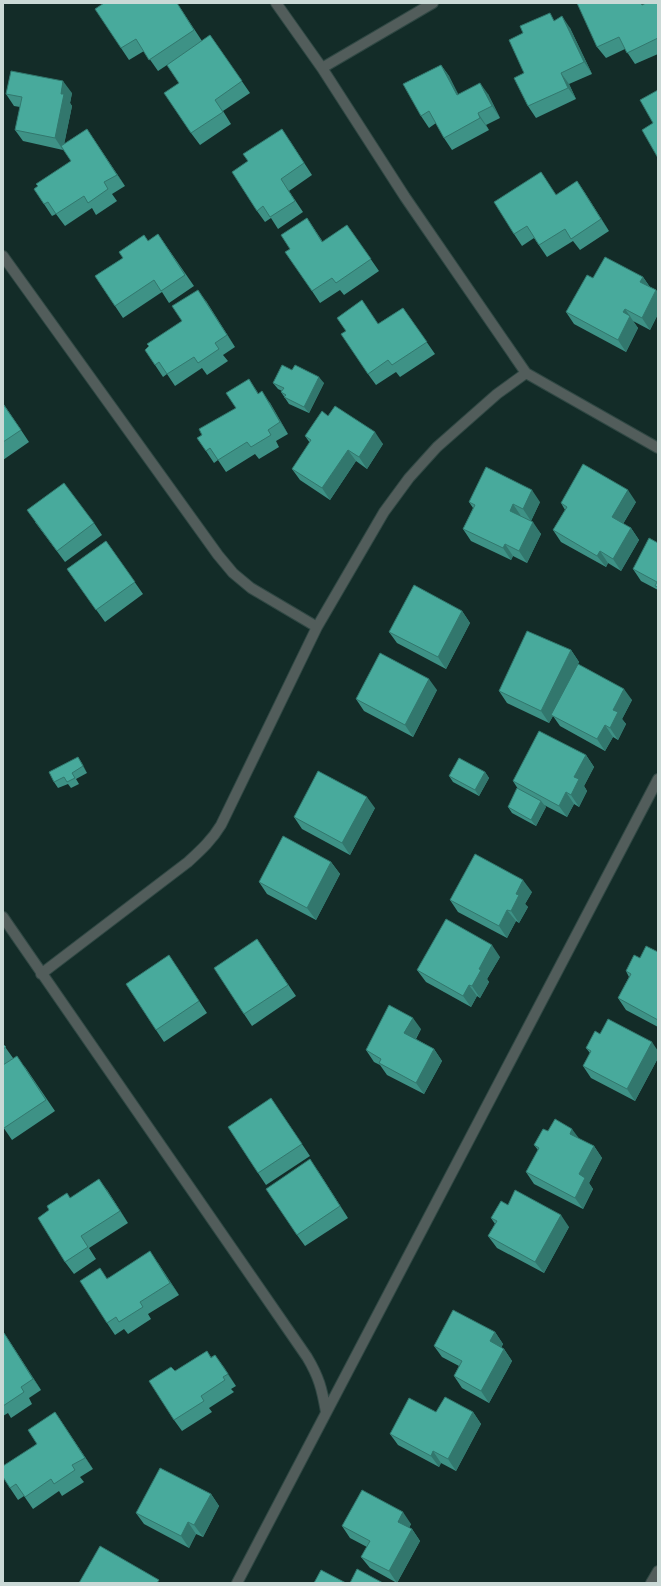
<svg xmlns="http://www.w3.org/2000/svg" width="661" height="1586" font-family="Manrope,sans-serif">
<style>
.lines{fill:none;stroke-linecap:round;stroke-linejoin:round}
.minor-casing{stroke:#304844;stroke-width:12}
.minor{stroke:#525d5b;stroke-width:10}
.wall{fill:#3e9286}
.shaded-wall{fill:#32776d}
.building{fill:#48aa9c;stroke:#32776d}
</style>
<rect width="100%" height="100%" fill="#132c28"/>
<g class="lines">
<defs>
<path id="minor" d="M276,3L322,68L405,197L526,373L658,448
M322,68L433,3
M3,256L218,555L233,573L251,588L317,627
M3,917L307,1357C319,1377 322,1389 326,1412
M41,974L188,862C201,850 212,840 221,825L317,627L384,512L409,478L437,447L497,394L526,373
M237,1583L658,779
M651,1583L658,1571"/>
</defs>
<use href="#minor" class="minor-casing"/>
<use href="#minor" class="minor"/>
</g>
<path class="wall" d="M104,3H177L202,41L210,35L250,93L223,111L231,124L200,145L191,133L179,83L167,65L158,71L144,51L129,60L121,48Z
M658,3V54L635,64L625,49L606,58L597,47L644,4Z
M555,20L570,28L592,74L569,84L576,99L536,118L528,106L524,73Z
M441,65L449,76L458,95L488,94L500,118L486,125L489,130L452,150L444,138L436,123L429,128L421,116Z
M72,93L70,103L72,106L64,144L87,129L125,186L112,194L117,201L96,215L92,208L65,226L56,214L52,216L34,189L71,161L63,149V150L23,141L15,130L20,107L14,106L6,94Z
M290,141L312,175L289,191L303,212L278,229L271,218L265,222L257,211Z
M541,172L556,195L577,181L585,193L609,231L580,250L573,241L547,257L534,238L522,246L514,234Z
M307,218L323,242L347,225L379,271L344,295L340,290L320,303L312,291L290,249Z
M158,234L194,286L169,303L162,292L123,318L95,276L123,258L144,235L148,241Z
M643,277L650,287L656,290L658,293V314L650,330L633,321L638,328L626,352L574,324L566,312L593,278Z
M362,300L378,324L403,308L435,354L400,377L396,372L376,385L368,374L346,331Z
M206,301L235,347L223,355L228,361L207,375L202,368L175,386L167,374L163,377L145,350L182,321Z
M292,370L324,383L309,413L289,404L281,392L282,391L278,389L273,383Z
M259,394L270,403L288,434L276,441L279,447L259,459L255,454L226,472L218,460L214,463L206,451Z
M3,403L29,442L3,460Z
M328,416L383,444L367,469L356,461L330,500L300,480L292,469L310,443L305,436Z
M469,502H540L531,521L541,534L527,563L513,556L511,560L471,541L463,529L473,508Z
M636,502L623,524L631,528L639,540L621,571L608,563L606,567L561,542L553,530L565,510L561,503Z
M35,522L94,523L102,535L65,562Z
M106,541L143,594L105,622L67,569Z
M658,543V590L641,581L633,569Z
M462,611L470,623L446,669L397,643L389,632Z
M571,650L579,662L572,675L632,700L622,719L626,724L618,740L613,737L605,751L560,726L553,716L549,723L507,703L499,691Z
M437,690L413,737L364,711L356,699Z
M586,755L594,767L584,786L587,791L579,807L574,804L567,817L544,805L546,807L536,826L512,813L508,807L518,789L513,781Z
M78,757L87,773L76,779L79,784L71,788L68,784L58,788L54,782Z
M485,772L489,778L479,796L453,782L449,776Z
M375,808L350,855L302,829L294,817Z
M331,862L340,874L316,920L267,894L259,882Z
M532,892L525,904L528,907L519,923L516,921L507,938L458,912L450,900Z
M257,939L296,996L252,1026L244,1014Z
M658,952V1027L626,1010L618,998L629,977L626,971L640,958Z
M500,957L487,979L489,982L480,998L477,996L471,1007L426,982L417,970Z
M177,967L207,1013L164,1042L156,1030Z
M421,1029L416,1039L434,1049L442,1061L424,1094L387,1075L380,1065L374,1062L366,1050Z
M600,1034L658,1051V1058L635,1101L591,1078L583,1066L590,1053L586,1048Z
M3,1044L13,1058L25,1067L55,1111L12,1140L3,1127Z
M279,1110L310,1156L266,1185L258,1173Z
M548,1131L579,1139L594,1146L602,1158L589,1183L593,1189L583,1209L534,1184L526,1172L538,1150L534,1145Z
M318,1171L348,1218L305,1246L297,1235Z
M107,1190L128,1223L89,1248L96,1259L74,1274L65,1262L70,1198Z
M491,1218L569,1227L544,1273L497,1248L488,1236L495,1224Z
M158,1263L179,1295L148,1314L151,1319L128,1334L124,1329L115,1335L107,1323V1278Z
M495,1332L503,1344L501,1348L504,1349L512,1361L489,1403L462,1388L454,1376L459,1366L442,1357L434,1346Z
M4,1333L41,1390L29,1398L32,1404L11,1418L8,1413L3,1416V1334Z
M207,1351L211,1357L215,1355L236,1386L231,1389L234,1392L209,1408L212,1412L182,1431L174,1420L175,1371Z
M55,1412L93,1469L80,1477L84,1482L62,1496L59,1491L33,1509L24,1496L18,1500L10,1488Z
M436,1412H473L481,1424L456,1471L441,1463L439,1467L398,1445L390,1434Z
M211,1494L219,1506L203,1537L196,1534L189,1548L144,1524L136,1513Z
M411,1524L409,1528L412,1529L420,1541L397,1583L370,1568L361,1557L367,1547L350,1538L342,1526Z"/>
<path class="shaded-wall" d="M562,16L570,28L592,74L584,62Z
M441,65L449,76L465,107L457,95Z
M561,73L569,84L576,99L568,88Z
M63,81L72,93L70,103L72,106L63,150L55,138L61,94Z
M480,83L488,94L500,118L492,106Z
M478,113L486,125L489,130L480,118Z
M87,129L125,186L117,175Z
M577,181L585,193L609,231L601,219Z
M643,277L651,289L640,282Z
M198,290L206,301L235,347L227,335Z
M656,290L658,293V314L650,330L642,318Z
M625,309L638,328L626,352L618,340L623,312Z
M319,377L324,383L309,413L304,407Z
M249,379L257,391L266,406L258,394Z
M262,391L270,403L288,434L280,422Z
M375,432L383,444L367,469L359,457Z
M348,450L356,461L330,500L322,488Z
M532,490L540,502L531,521L523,509Z
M628,490L636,502L620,529L612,517Z
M513,504L521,516L510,511Z
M533,522L541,534L527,563L519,551Z
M631,528L639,540L621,571L613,559Z
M505,544L513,556L511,560L503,548Z
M600,551L608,563L606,567L597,556Z
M462,611L470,623L446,669L438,657Z
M571,650L579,662L553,716L551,715L553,716L549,723L541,711Z
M429,679L437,690L413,737L405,725Z
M624,689L632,700L622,719L626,724L618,740L610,728L613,710Z
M605,725L613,737L605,751L597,739Z
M586,755L594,767L584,786L587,791L579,807L571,795L574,777Z
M78,757L82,763L87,773L83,766Z
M485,772L489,778L479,796L475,790Z
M566,792L574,804L567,817L559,806Z
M367,797L375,808L350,855L342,843Z
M541,801L546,807L536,826L531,820Z
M331,862L340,874L316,920L307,908Z
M523,880L532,892L525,904L528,907L519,923L511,911L516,894Z
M507,910L516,921L507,938L499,926Z
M492,945L500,957L487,979L489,982L480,998L472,986L479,969Z
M469,985L477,996L471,1007L463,996Z
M413,1018L421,1029L412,1045L404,1033Z
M652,1042L658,1051V1058L635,1101L627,1089Z
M434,1049L442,1061L424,1094L416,1083Z
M572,1129L581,1141L570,1134Z
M594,1146L602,1158L589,1183L593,1189L583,1209L575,1198L579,1174Z
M310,1159L318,1171L348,1218L340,1206Z
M99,1179L107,1190L128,1223L120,1211Z
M561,1215L569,1227L544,1273L535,1262Z
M150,1251L158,1263L179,1295L170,1283Z
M495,1332L503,1344L498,1353L490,1341Z
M4,1333L12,1345L41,1390L33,1379Z
M504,1349L512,1361L489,1403L481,1391Z
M215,1355L224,1367L236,1386L228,1374Z
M55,1412L93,1469L85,1458Z
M473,1412L481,1424L456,1471L448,1459Z
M433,1451L441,1463L439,1467L431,1456Z
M211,1494L219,1506L203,1537L194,1525Z
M403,1512L411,1524L406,1533L398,1522Z
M188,1522L196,1534L189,1548L181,1536Z
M412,1529L420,1541L397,1583L389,1571Z"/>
<path class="building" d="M104,3H177L194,30L149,60L136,39L121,48L95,9Z
M577,3H641L642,5L646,3H657L658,5V38L627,53L619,37L597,47Z
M550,13L554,21L562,16L584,62L561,73L568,88L528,106L514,78L524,73L509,40L523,33L520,26Z
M210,35L242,81L215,100L223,112L191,133L164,93L179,83L167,65Z
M441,65L457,95L480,83L492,106L478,113L480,118L444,138L429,111L421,116L403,84Z
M11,71L63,81L61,94H64L55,138L15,130L22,97L6,94Z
M658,90V158L642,130L653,123L640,100Z
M87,129L117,175L104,182L108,189L88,203L84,196L56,214L48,202L44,204L34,189L38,186L36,184L71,161L61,146Z
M282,129L304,163L281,179L295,201L270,217L263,206L257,211L232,172L248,161L243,154Z
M541,172L556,195L577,181L601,219L571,239L565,229L539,245L527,226L514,234L494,202Z
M307,218L322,242L347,225L371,259L336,283L332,278L312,291L285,252L290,249L281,235Z
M158,234L185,275L161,291L154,280L115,306L95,276L123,258L119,252L144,235L148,241Z
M605,257L643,277L640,282L656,290L642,318L625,309L623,312L630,316L618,340L566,312L587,275L593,278Z
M198,290L227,335L215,343L219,349L198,363L194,357L167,374L159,362L155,365L145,350L149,346L147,344L182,321L172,306Z
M362,300L378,324L403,308L427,342L392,365L388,360L368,374L341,334L346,331L337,318Z
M282,365L292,370L295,365L319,377L304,407L284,397L286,395L281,392L284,388L273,383Z
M249,379L258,394L262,391L280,422L268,430L271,435L251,447L247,442L218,460L210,448L206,451L197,438L202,435L199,429L236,408L226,393Z
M3,404L21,430L3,442Z
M335,406L375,432L359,457L348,450L322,488L292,469L311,440L305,436L322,411L328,416Z
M583,464L628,490L612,517L631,528L613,559L600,551L597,556L553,530L567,507L561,503Z
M486,467L532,490L523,509L513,504L510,511L533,522L519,551L505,544L503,548L463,529L475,505L469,502Z
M64,483L94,523L57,551L27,510Z
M649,538L658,543V587L655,586L657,582L633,569Z
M106,541L135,582L96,610L67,569Z
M414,585L462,611L438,657L389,632Z
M527,631L571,650L541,711L499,691Z
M380,653L429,679L405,725L356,699Z
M578,664L624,689L613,710L618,712L610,728L605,725L597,739L551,715Z
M539,731L586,755L574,777L579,779L571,795L566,792L559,806L513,781Z
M78,757L83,766L72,773L75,778L67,782L64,777L54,782L49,772Z
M459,758L485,772L475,790L449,776Z
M318,771L367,797L342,843L294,817Z
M517,788L541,801L531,820L508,807Z
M283,836L331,862L307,908L259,882Z
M475,854L523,880L516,894L519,895L511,911L507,910L499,926L450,900Z
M446,919L492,945L479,969L481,970L472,986L469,985L463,996L417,970Z
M257,939L288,985L244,1014L214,968Z
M646,946L658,952V1020L618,998L631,974L626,971L634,955L640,958Z
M169,955L199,1001L156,1030L126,984Z
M389,1005L413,1018L404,1033L434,1049L416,1083L379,1063L381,1059L366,1050Z
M608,1019L652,1042L627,1089L583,1066L591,1051L586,1048L595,1031L600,1034Z
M3,1044L6,1047L3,1049Z
M17,1056L46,1100L4,1128L3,1127V1065Z
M271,1098L302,1144L258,1173L228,1127Z
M555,1119L572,1129L570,1134L594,1146L579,1174L585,1178L575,1198L526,1172L539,1148L534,1145L543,1129L548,1131Z
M310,1159L340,1206L297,1235L266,1189Z
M99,1179L120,1211L81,1236L88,1247L65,1262L38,1218L49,1210L47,1206L67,1193L70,1198Z
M515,1190L561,1215L535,1262L488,1236L497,1221L491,1218L501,1201L508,1205Z
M150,1251L170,1283L140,1302L143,1307L119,1322L116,1317L107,1323L80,1281L100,1268L107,1279Z
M453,1310L495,1332L490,1341L504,1349L481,1391L454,1376L462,1361L434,1346Z
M4,1333L33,1379L21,1387L24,1392L3,1406V1334Z
M207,1351L211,1358L215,1355L228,1374L223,1377L225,1380L201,1396L204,1401L174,1420L149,1381L171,1367L175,1371Z
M445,1397L473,1412L448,1459L433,1451L431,1456L390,1434L409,1398L436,1412Z
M55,1412L85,1458L72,1465L75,1470L54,1484L51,1479L25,1497L16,1484L10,1488L3,1477V1466L37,1444L28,1430Z
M160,1468L211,1494L194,1525L188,1522L181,1536L136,1513Z
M362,1490L403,1512L398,1522L412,1529L389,1571L361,1557L370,1541L342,1526Z
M100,1546L159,1580L157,1583H79Z
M357,1569L383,1583H350Z
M321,1570L346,1583H314Z"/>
<rect width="661" height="1586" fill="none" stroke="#cad9d6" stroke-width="8"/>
</svg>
